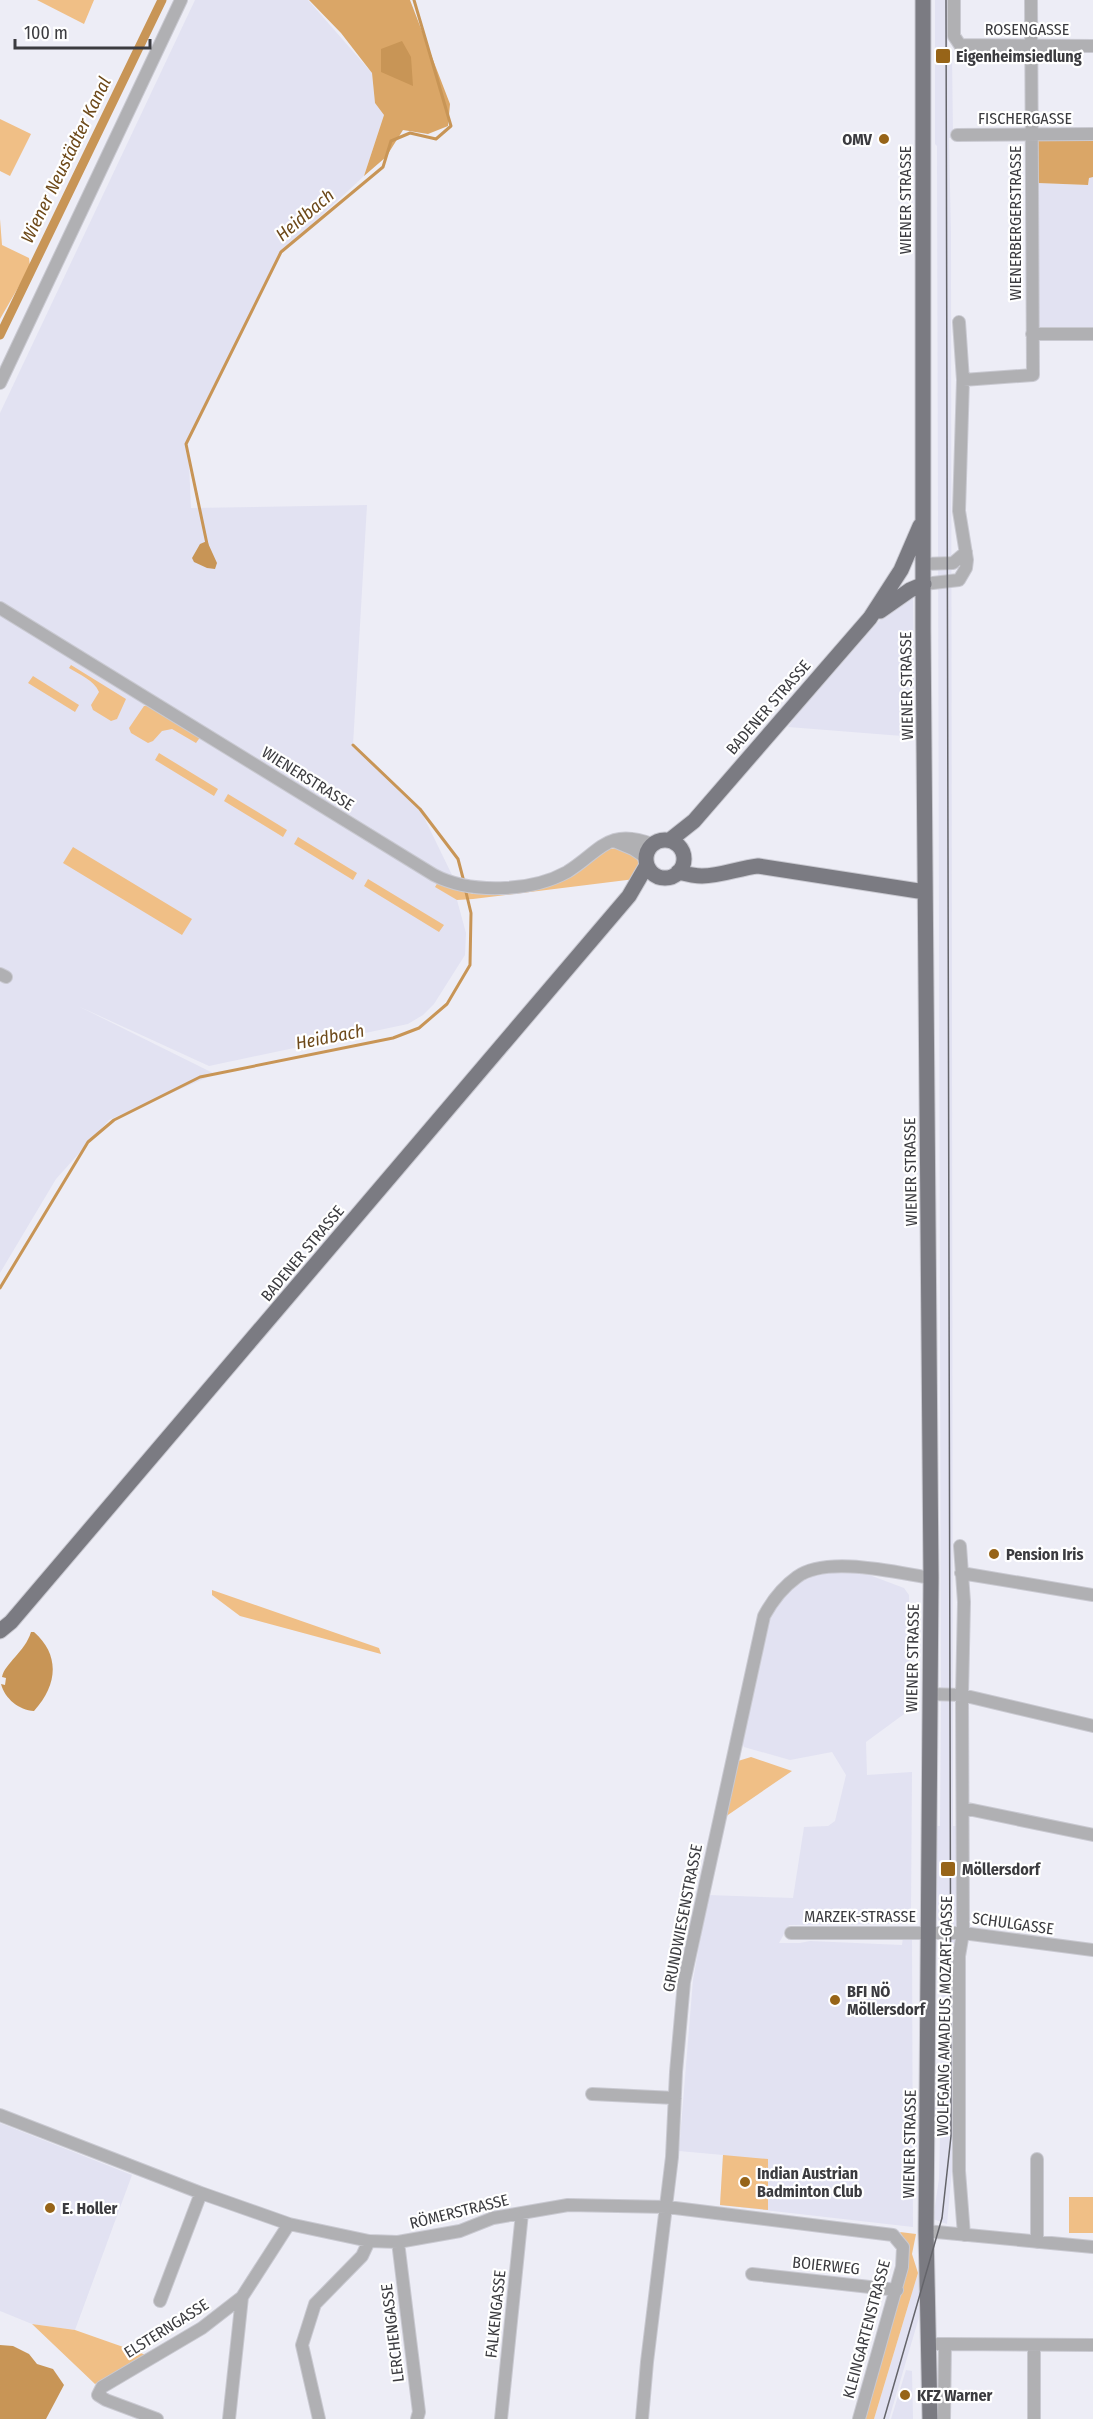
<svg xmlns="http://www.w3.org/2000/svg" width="1093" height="2419" font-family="'Fira Sans Condensed',sans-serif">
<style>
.built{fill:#e2e2f2}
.green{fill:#f0bf86}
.forest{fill:#daa667}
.water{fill:#c89556}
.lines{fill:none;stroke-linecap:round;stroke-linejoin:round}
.stream{stroke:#c89556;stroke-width:3}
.canal{stroke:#c89556;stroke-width:9}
.minor-casing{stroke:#c9c9d1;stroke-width:14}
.major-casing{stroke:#c9c9d1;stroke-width:17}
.minor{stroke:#b0b0b3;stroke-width:12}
.major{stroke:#7b7b82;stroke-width:15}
.tram{stroke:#64646a;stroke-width:1.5}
.poi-dot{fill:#976418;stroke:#fff;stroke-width:2}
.labels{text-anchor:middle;stroke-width:4.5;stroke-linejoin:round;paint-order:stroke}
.street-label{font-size:16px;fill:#3b3b3f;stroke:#fff}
.poi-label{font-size:16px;font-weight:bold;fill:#3b3b3f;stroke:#fff;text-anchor:start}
.water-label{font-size:18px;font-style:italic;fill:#6d4919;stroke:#fff}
</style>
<rect width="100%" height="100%" fill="#ededf6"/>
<path class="built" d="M195,0H308L372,73L375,103L384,115L364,176L278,256L188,442L191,508L367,505L353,745L420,809L453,877L436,887L457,900L466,933L465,955L434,1004L423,1015L408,1024L209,1066L78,1006L215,1074L109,1120L56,1179L0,1273V413Z
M935,0H948V52L952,53L953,137L949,138L951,234L953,1826H957L958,1921L956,1925L955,2136L947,2224L933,2219L939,2179L940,2134L942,1924L937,1919L936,1826H940L941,1704L937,146L935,144Z
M1089,177H1093V339H1037L1038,183L1088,185Z
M908,596H913L915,737L788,727L819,684L878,622Z
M829,1573H864L904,1588L909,1595L910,1700L915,1706L866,1742L867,1775L912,1772L911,1918L906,1924L789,1925L779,1943H800L810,1941L902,1945L903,1937L912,1936L913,2227L720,2205L723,2155L679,2151L693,1980L708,1895L793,1898L804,1827L828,1826L835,1821L846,1775L832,1752L790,1760L744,1747L741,1741L768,1619L779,1599L795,1585L814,1576Z
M0,2123L132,2175L75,2330L32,2324L0,2311Z
M918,2273L920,2314L889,2419H874Z
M906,2370L912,2371L913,2419H891Z"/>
<path class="green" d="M37,0H94L84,24Z
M0,119L31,134L10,176L0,171Z
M0,219L2,245L29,258L30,267L0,319Z
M71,665L126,699L117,719L111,721L93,710L91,705L99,692C94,680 80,675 69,668Z
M33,676L79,705L75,712L28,683Z
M144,706H150L201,736L196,743L172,729L162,731L153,741L148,743L131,733L129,728Z
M159,753L218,789L214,796L155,760Z
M228,794L287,830L283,837L224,801Z
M298,837L357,873L353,880L294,844Z
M73,847L192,919L182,935L63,863Z
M620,848L637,857L639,867L635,879L473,899L457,900L435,887L438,882L473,894L531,888L608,849Z
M368,879L444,925L439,932L364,886Z
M212,1590L379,1648L381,1654L240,1616L212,1595Z
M751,1757L792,1771L725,1817L738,1761Z
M723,2155L768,2159V2210L720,2205Z
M1069,2197H1093V2233H1069Z
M900,2232L916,2234L912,2254L918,2273L874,2419H864L909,2247Z
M32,2324L75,2330L146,2355L95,2384Z"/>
<path class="forest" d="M309,0H410L450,104L448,126L428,134L403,130L386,157L364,176L384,115L375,103L372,73L341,33Z
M1037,140H1093V177L1089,178L1088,185L1038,183Z"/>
<path class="water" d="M402,41L411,57L413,86L381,72V49Z
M207,541L217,563L215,569L207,568L194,562L192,558L200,544Z
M31,1632H34C60,1655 58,1684 34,1711C19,1710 5,1699 1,1684L5,1685L6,1678L2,1677C5,1663 25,1652 31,1632Z
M0,2345L13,2346L29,2354L37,2364L53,2369L64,2385L46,2419H0Z"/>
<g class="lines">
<path class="stream" d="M207,544L186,444L281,252L383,167L391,141L410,133L436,139L451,126L414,0
M353,745L420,809L458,859L464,882
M0,1288L88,1142L114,1120L200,1077L393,1038L419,1028L447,1004L470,965L471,913L465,888"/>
<path class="canal" d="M0,335L162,0"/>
<defs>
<path id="minor" d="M954,0V36L960,45L1093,46
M957,135L1093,134
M1032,334H1093
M963,380L1033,375L1031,0
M0,383L181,0
M924,564L953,563L966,552
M924,584L959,580L966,568L967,560L959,511L963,380L959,322
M0,608L434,875C470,894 531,892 567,872C600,852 607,827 652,844
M614,841L633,849L645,857
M0,974L6,977
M960,1546L964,1602L962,1695L963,1933L959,1956V2171L964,2235
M961,1573L1093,1595
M929,1694L962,1695L1093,1726
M963,1808L1093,1835
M791,1933H963L1093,1950
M592,2094L675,2098
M0,2115L201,2193L289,2224L369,2241L398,2242L460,2231L493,2218L568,2205L667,2207L893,2235L903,2247L902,2267L859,2419
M926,2231L1093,2247
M398,2242L419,2412L417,2419
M1037,2242V2159
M752,2274L897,2290
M160,2301L201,2193
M937,2344H945L944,2419
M945,2344L1093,2345
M157,2419L106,2400L98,2395L102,2387L202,2328L242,2297L289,2224
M229,2419L242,2297
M319,2419L302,2345L315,2304L362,2256L369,2241
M501,2419L522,2213
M642,2419L647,2362L672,2157L676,2072L684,1982L764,1616C772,1601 783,1587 797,1577C827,1555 898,1573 931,1578
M1034,2419V2345"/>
<path id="major" d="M923,0V628L931,1578L926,2231L930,2419
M880,611L910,590L924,584
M670,840L694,821L870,618L901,570L920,526
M646 859a19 19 0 1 1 38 0a19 19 0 1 1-38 0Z
M678,872C686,874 694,876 702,876C721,876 739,868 758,866L925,892
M0,1631L11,1622L629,896L647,865"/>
</defs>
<use href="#minor" class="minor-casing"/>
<use href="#major" class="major-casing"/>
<use href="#minor" class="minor"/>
<use href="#major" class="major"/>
<path class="tram" d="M884,2419L942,2218L951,2136L946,0"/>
</g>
<g class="poi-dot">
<rect x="935" y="48" width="16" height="16" rx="3"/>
<circle cx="884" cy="139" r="6"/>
<circle cx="994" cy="1554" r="6"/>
<rect x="940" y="1861" width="16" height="16" rx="3"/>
<circle cx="835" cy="2000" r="6"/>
<circle cx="745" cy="2182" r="6"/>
<circle cx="50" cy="2208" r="6"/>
<circle cx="905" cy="2395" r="6"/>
</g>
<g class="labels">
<g class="street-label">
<text x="1027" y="35">ROSENGASSE</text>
<text x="1025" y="124">FISCHERGASSE</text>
<text transform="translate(905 200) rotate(-90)" y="6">WIENER STRASSE</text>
<text transform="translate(1015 223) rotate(-90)" y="6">WIENERBERGERSTRASSE</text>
<text transform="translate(906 686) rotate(-91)" y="6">WIENER STRASSE</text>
<text transform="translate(768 707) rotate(-49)" y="6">BADENER STRASSE</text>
<text transform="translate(308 778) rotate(32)" y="6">WIENERSTRASSE</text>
<text transform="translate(910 1172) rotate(-91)" y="6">WIENER STRASSE</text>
<text transform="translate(302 1253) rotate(-50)" y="6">BADENER STRASSE</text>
<text transform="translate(912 1658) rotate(-89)" y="6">WIENER STRASSE</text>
<text x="860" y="1922">MARZEK-STRASSE</text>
<text transform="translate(682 1918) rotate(-79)" y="6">GRUNDWIESENSTRASSE</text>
<text transform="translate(1013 1923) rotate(8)" y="6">SCHULGASSE</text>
<text transform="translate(944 2016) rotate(-89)" y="6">WOLFGANG AMADEUS MOZART-GASSE</text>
<text transform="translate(909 2144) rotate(-89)" y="6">WIENER STRASSE</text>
<text transform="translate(459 2211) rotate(-14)" y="6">RÖMERSTRASSE</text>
<text transform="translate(826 2265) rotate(6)" y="6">BOIERWEG</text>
<text transform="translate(495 2314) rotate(-84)" y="6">FALKENGASSE</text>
<text transform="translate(166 2328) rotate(-32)" y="6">ELSTERNGASSE</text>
<text transform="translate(866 2329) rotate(-75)" y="6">KLEINGARTENSTRASSE</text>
<text transform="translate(392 2333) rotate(-97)" y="6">LERCHENGASSE</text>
</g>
<g class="poi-label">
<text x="956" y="62">Eigenheimsiedlung</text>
<text x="872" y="145" text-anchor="end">OMV</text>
<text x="1006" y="1560">Pension Iris</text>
<text x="962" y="1875">Möllersdorf</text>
<text x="847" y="1997">BFI NÖ<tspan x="847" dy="18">Möllersdorf</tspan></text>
<text x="757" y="2179">Indian Austrian<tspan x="757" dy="18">Badminton Club</tspan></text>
<text x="62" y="2214">E. Holler</text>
<text x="917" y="2401">KFZ Warner</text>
</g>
<g class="water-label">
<text transform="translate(66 160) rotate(-64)" y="6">Wiener Neustädter Kanal</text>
<text transform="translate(305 215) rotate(-40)" y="6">Heidbach</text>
<text transform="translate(330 1037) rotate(-11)" y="6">Heidbach</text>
</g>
</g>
<path d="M15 39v9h135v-9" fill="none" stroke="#3b3b3f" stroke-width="3"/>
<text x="24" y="39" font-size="18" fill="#3b3b3f" stroke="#ffffff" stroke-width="4.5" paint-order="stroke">100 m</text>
</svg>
